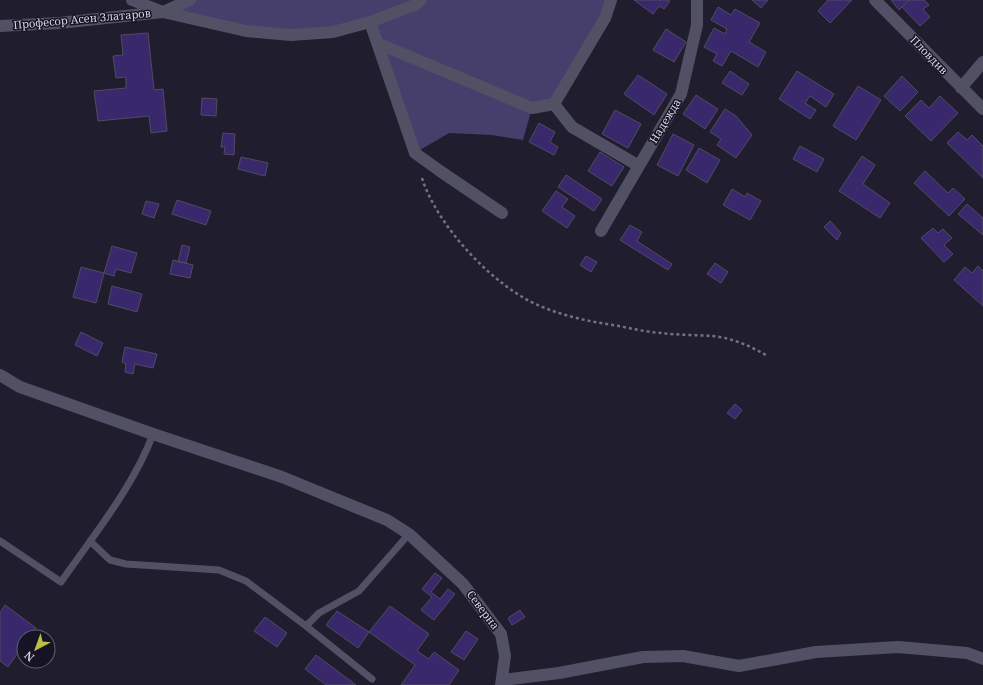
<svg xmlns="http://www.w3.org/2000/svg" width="983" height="685" font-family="'Noto Serif',serif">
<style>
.green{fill:#463e6b}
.building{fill:#3a286c;stroke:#4f4c60}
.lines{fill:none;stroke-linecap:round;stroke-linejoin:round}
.path{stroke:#757381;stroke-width:2.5;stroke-dasharray:3 3;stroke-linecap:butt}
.service{stroke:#525064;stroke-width:7}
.minor{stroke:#525064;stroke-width:12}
.labels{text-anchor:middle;stroke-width:3;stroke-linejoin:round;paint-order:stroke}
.street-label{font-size:11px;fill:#d5d4e0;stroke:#161424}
</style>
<rect width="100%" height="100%" fill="#201d2e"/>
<path class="green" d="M190,0H611L554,104L532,108L523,140L492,135L449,133L415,153L370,22L291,35L163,12Z"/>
<path class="building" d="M634,0H668L670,1L664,9L659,6L653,14Z
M752,0H768L761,8Z
M828,0H852L830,23L818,11Z
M891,0H909L899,10Z
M909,0H924L929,5L923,9L930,17L920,26L902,7Z
M718,7L731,15L735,9L760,23L749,42L766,52L758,67L731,51L722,66L713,61L717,54L704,47L714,28L725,34L727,29L711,20Z
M666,29L686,42L674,62L653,50Z
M148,33L154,90L163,89L167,131L151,133L149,116L98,121L94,91L126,88V77L116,78L113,56L123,55L121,35Z
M730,71L749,84L742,95L722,83Z
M797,71L834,94L826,107L810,96L805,103L816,110L810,119L779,99Z
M638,75L667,94L654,115L624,94Z
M902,76L918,92L900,111L884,96Z
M858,86L881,100L856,140L833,126Z
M696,95L718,109L705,129L683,114Z
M940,96L958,113L931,141L905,116L921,100L929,108Z
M202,98L217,99L216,116L201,115Z
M725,109L736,116L752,135L736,158L717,145L721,139L710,132Z
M615,110L641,124L628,148L602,134Z
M539,123L555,132L550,142L558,147L554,155L529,142Z
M958,132L967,140L972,135L983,146V178L947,143Z
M223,133L235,134L234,155L224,154L225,147H221Z
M673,134L694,145L678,176L657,165Z
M800,146L824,159L817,172L793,159Z
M699,148L720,160L707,183L686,170Z
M600,152L624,167L612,186L588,171Z
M862,156L875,165L863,184L890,203L880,218L839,191Z
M241,157L268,163L265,176L238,169Z
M925,171L948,193L953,188L965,199L949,216L914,183Z
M566,175L602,199L594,211L558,187Z
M732,189L745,197L747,193L761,201L750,220L723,205Z
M556,191L568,199L562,207L575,216L567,228L542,211Z
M177,200L211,211L206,225L172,214Z
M146,201L159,204L154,218L142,214Z
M967,204L983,218V235L958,214Z
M830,221L841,233L837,240L824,227Z
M630,225L642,232L637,241L672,264L668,270L620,240Z
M933,228L938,233L943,229L952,238L944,245L953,254L944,262L921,238Z
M182,245L190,247L186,263L178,262Z
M112,246L137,253L131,273L116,269L114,276L104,273Z
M586,256L597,262L591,272L580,265Z
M173,260L193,265L190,278L170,274Z
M715,263L728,272L721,283L707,274Z
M978,266L983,271V306L954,280L965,267L972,273Z
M81,267L104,273L96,303L73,297Z
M112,286L142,294L137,312L108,304Z
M81,332L103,343L97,356L75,345Z
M125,347L157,354L153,368L135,364L133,374L125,372L126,364L122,362Z
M735,404L742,410L735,419L727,413Z
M435,573L442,578L431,592L440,599L448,589L455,594L434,620L421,610L432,597L422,589Z
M5,605L36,628L30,637H24V644L8,667L0,661V613Z
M390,606L429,634L417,651L429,659L434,652L459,670L449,685H401L415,665L369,632Z
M520,610L525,617L512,625L508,618Z
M337,611L369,632L358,648L326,625Z
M265,617L287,633L277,647L254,631Z
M466,631L478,639L464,660L451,652Z
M316,655L356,685H326L305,669Z"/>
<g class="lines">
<path class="path" d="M422,178C437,226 494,287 540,306C566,317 592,322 619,326C633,329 647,332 661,333C678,335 696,335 713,336C732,338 750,346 766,355"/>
<path class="service" d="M0,541L61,582C93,536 134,486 153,434
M90,541L110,560L126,564L219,570L246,581L306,626L372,679
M306,626L319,613L359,591L409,534"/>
<path class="minor" d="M132,0L163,12L246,31L291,35L333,32L370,22L415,5L421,0
M875,0L983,109
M370,22L415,153L440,171L502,213
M0,26L59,23L163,12L190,0
M377,43L532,108L554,104L572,127L639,166
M961,88L983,62
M554,104L605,18L611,0
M601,231L681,94L697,25V0
M0,375L20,387L153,434L282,477L387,520L409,534L463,584L501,634L505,656L501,685
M506,685L503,680L559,673L643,657L683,656L739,666L816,652L898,647L967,653L983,659"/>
</g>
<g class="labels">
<g class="street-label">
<text transform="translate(82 19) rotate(-5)" y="4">Професор Асен Златаров</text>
<text transform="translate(929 55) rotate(46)" y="4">Пловдив</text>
<text transform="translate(665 121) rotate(-59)" y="4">Надежда</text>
<text transform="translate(483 610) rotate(53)" y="4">Северна</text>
</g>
</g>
<g transform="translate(36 649) rotate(221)"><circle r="19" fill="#161424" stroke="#62616f"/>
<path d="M0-3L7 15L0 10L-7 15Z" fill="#bcbf44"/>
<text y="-6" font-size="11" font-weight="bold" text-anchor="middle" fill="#d5d4e0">N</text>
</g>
</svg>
